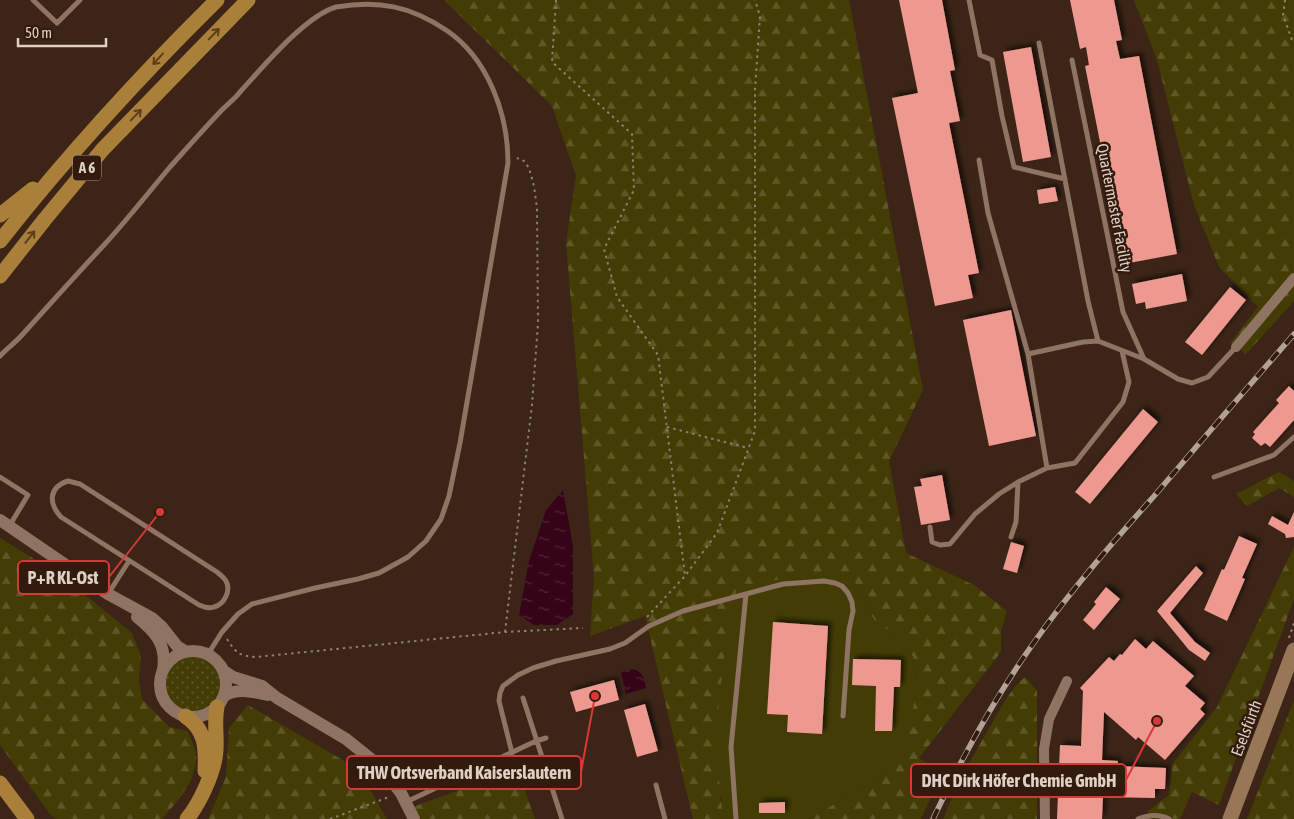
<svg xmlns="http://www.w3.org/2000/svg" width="1294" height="819" font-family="'Asap Condensed',sans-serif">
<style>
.grass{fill:url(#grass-dots)}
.forest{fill:url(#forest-firs)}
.green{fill:#433d05}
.water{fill:url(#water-ripples)}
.building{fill:#ed9990;filter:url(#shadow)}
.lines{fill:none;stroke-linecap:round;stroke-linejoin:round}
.path{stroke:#907d72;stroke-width:2;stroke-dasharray:2.5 4;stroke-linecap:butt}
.service{stroke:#8f7363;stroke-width:5}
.minor{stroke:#8f7363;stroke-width:10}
.tertiary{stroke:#8f7363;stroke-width:12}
.secondary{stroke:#977757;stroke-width:15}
.motorway{stroke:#aa7f3a;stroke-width:15}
.rail-casing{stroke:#b2a197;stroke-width:5.5}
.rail{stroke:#321b0d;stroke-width:4;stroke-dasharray:11;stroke-linecap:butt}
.oneway{stroke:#5c3e1d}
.labels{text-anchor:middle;stroke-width:5;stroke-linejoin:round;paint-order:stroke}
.shield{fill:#321b0d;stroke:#ab9a8f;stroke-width:1}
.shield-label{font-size:15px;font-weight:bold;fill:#dfd0c7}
.street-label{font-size:16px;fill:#dfd0c7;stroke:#321b0d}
.leader{fill:none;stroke:#d73938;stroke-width:2}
.callout-dot{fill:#d73938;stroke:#321b0d;stroke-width:2}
.callout{fill:#321b0d;stroke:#d73938;stroke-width:2}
.callout-label{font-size:18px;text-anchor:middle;font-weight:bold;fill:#dfd0c7}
</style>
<defs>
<pattern id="grass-dots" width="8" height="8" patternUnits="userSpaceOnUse" patternTransform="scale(1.25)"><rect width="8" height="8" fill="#433d05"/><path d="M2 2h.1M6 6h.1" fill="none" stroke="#5e5828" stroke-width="1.8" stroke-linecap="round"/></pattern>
<pattern id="forest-firs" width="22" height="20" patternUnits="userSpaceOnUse" patternTransform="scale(1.25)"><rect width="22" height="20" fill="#433d05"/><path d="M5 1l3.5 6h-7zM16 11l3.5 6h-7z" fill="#5e5828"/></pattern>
<pattern id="water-ripples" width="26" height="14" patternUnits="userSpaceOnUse" patternTransform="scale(1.25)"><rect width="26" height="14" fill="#370319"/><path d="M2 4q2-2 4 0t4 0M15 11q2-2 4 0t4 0" fill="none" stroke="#542739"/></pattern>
<filter id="shadow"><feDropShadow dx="3.5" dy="-3.5" stdDeviation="2.5" flood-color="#0009"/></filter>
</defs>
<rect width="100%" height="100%" fill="#3c2517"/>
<path class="grass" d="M166 684a27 27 0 1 1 54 0a27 27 0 1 1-54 0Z"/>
<path class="forest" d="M444,0H849L923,390L889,461L906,553L974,585L1007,611L1001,631V652L919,758L941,775L921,819H808L895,769L918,687L913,657L901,640L874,620L855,583L720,797L725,819H693L645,616L590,636L594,577L566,243L576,176L552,106Z
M1134,0H1294V301L1246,354L1231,342L1258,307L1219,267L1194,205L1157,60Z
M1279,472L1294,481V497L1279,488L1247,506L1236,494Z
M0,538L63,577L132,633L141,656L139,680L142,699L169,727L187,731C190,737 193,743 195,749C201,776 178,801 162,819H57L50,814L0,745Z
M1294,547V599L1219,805L1192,792L1180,819H1147L1148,811L1169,795L1172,765L1217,707Z
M1025,677L1037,691V819H943C957,785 975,752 994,720C1003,704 1011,689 1025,677Z
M1294,700V819H1247Z
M248,705L358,769L387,819H208L226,777L229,728Z
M517,769L535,819H420L413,807Z"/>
<path class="green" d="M839,576L855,583L874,620L901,640L913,657L918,687L902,752L895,769L808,819H725C709,748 722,658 737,587L786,578Z"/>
<path class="water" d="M563,490L573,546V614L557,625H534L519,615L529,561L546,510Z
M631,669C643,670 644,679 646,688L626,694L621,673Z"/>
<path class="building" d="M899,0H942L955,70L950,71L960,121L949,123L979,273L968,275L973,298L935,306L892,98L918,93Z
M1070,0H1114L1122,40L1116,41L1120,59L1139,56L1177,254L1124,264L1085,66L1089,65L1086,47L1080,49Z
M1031,47L1051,157L1023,162L1003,52Z
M1055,187L1058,201L1039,204L1037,190Z
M1182,274L1187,301L1146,309L1145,302L1136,304L1132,284Z
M1230,287L1246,300L1202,355L1185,342Z
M1011,310L1036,436L989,446L963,320Z
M1289,386L1294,391V420L1270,447L1265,443L1261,446L1252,438L1255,434L1253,432L1279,403L1276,400Z
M1143,409L1158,422L1090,504L1075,492Z
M942,475L950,520L921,525L914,487L922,486L920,479Z
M1294,512V537L1286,538L1285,534L1268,524L1272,516L1288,525Z
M1239,536L1257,544L1242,578L1245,579L1227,621L1204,610L1222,569L1224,570Z
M1011,542L1024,546L1017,573L1003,569Z
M1196,566L1203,573L1170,613L1195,642L1210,653L1205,661L1189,650L1157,611Z
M1106,587L1120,599L1094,630L1083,620L1096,604L1094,602Z
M773,622L828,626L822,734L787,732L788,715L767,714Z
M1135,639L1146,649L1153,641L1194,676L1185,686L1205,703L1200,709L1205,714L1165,760L1138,737L1136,740L1104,712L1102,760L1118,761L1117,766L1166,768L1165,789H1155V798L1103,797L1102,819H1057L1060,745L1081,746L1083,691L1080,688L1109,657L1114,661L1120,654L1122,655Z
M853,659L901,660L900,687H894L892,731H875L876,686L852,685Z
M614,680L619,700L576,712L570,692Z
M645,704L658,751L637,757L624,710Z
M785,802V813H759V803Z"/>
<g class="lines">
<path class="path" d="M556,0L552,62L632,134L634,190L604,249L617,297L658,355L685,576
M1285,0L1283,15L1292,40L1294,41
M667,427L748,448
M647,617L685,576L717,533L755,431V89L760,16L755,0
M505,632L532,405L538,323L537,208L534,186L529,168L524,161L517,158
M1289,638L1294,623
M227,639C236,653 239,656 256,657L505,632L583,628
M330,819L389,797"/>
<path class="service" d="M33,0L57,23L80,0
M969,0L980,55L992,60L1002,116L1014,167L1065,179
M1039,43L1088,301L1098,341
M1072,60L1123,312L1144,359L1178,379L1192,383L1208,377L1236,347
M979,160L988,213L1028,354L1047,468
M1028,354L1083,342L1098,341L1144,359
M0,356C6,349 15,343 22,335C49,305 76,275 104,245C127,220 148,193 170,167C186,149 202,131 219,113C225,106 234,100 240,92C262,68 305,16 336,7C379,0 410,6 446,30C488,58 508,114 508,163L460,443L449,496L441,519L426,541L408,557L379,573L358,579L315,588L252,604L238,614L222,632L208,654
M0,477L28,495L10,525
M1214,477L1274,455L1294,437
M68,481L80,484L217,572C220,575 224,577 226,581C231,590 225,604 214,607C209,609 204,607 199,605L61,517C48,503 49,487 68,481Z
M930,527L932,542L940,545L950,544L975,514L999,494L1018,482
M1011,537L1016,522L1018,482L1047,468L1075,463L1123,402L1129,382L1122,351
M108,594L129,561
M523,698L562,819
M512,753L499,701L500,693L503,686L518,675L533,668L556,661L610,649L625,643L649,626L683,611L783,584L824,581L835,583L842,586L848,593L852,602L853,611L849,630L843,716
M656,785L665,819
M406,802L536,741L546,738
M736,819L731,747L746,594
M1138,819C1148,815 1159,814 1169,819"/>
<path class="minor" d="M1236,347L1294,278
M1045,819L1044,749L1049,719L1067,681"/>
<path class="tertiary" d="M0,520L108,594L152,618L162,627L177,646L185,651
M137,617C156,632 167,645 163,670
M160 684a33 33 0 1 1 66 0a33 33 0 1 1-66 0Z
M224,671L233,677L262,686L277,698L346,739L361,751L377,764L388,776L401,793L414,819
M224,696C237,687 254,692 268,695"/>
<path class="secondary" d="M1230,819L1294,650"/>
<path class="motorway" d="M0,215L33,189
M0,241C67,156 140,76 217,0
M0,276L45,219L103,149L248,0
M185,716C206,729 206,749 205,771
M0,783L27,819
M187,819C200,803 215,771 216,750C217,734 214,723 217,707"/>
<defs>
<path id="rail" d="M933,819C962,757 995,697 1035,641C1071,590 1113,542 1155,495C1201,441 1248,387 1294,334"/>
</defs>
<use href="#rail" class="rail-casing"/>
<use href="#rail" class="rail"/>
</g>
<defs><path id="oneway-shaft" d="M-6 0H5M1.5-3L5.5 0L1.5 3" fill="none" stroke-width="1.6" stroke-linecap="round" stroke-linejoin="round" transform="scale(1.25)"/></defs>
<g class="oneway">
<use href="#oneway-shaft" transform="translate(214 34) rotate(-46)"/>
<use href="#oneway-shaft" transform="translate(158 59) rotate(132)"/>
<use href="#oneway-shaft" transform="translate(136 115) rotate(-46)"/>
<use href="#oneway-shaft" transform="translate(30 237) rotate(-52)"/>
</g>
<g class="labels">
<rect class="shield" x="73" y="155.5" width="28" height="25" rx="4"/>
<g class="shield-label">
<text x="87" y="173">A 6</text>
</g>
<g class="street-label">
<text transform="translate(1115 208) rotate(79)" y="6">Quartermaster Facility</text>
<text transform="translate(1246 728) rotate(-69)" y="6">Eselsfürth</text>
</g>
</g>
<path class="leader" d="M160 512L109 577M595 696L581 772M1157 721L1126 780"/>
<g class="callout-dot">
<circle cx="160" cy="512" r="5"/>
<circle cx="595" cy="696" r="5"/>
<circle cx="1157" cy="721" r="5"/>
</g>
<g class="callout">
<rect x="18" y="561" width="91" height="33" rx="5"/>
<rect x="347" y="756" width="234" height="33" rx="5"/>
<rect x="911" y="764" width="215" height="33" rx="5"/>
</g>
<g class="callout-label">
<text x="63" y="584">P+R KL-Ost</text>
<text x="464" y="779">THW Ortsverband Kaiserslautern</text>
<text x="1019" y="787">DHC Dirk Höfer Chemie GmbH</text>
</g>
<path d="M18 38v8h88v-8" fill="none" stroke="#dfd0c7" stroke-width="2.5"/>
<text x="25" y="38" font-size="15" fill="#dfd0c7" stroke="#321b0d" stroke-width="4" paint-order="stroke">50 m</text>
</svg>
